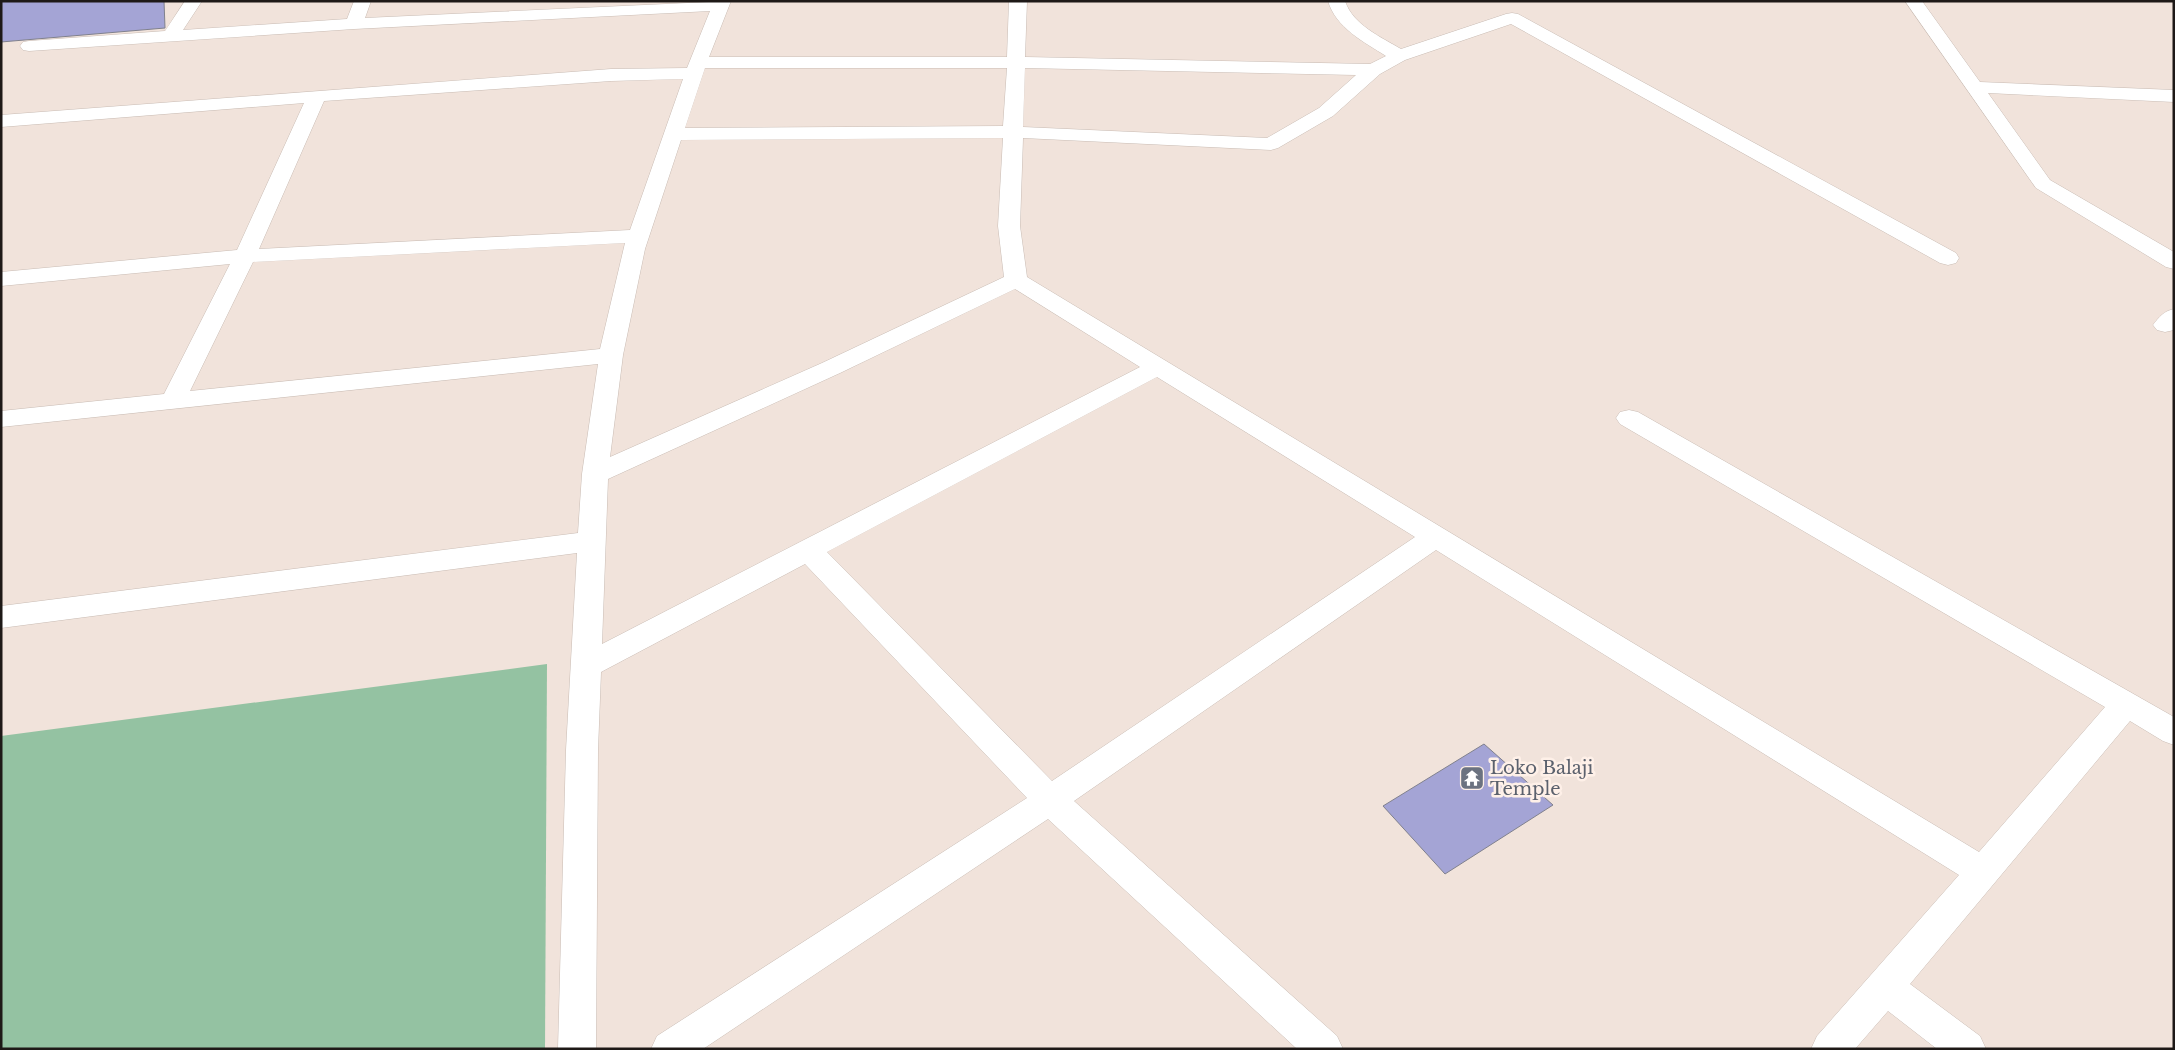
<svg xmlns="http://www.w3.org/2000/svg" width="2175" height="1050" font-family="'Libre Baskerville',serif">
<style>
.green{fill:#94c2a2}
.building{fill:#a4a4d5;stroke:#80818d}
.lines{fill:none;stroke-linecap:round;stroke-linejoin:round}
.minor-casing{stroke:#c9bcb4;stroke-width:1}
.minor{fill:#fff;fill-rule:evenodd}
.labels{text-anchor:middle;stroke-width:5;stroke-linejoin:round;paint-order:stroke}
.worship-label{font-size:18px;fill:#5b616d;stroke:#fef0e8;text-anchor:start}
</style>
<rect width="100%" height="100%" fill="#f1e3db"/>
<path class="green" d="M547,664L545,1049H1V736Z"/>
<path class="building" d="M1,1H164L165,28L1,42Z
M1484,744L1553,805L1445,874L1383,806Z"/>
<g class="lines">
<defs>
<path id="minor" d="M185,1H202L183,30L347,19L354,1H371L365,18L731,1L709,57H1007L1009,1H1027L1025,57L1370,64L1386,56C1364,42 1336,28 1328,1H1345C1353,25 1381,37 1401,49L1506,14L1512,13L1518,14L1956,253L1959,258L1956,263L1948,265L1940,263L1511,24L1405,60L1380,74L1333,116L1278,148L1271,150L1023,138L1020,226L1027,277L1979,852L2105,707L1620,424L1616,418L1620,412L1629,410L1638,412L2174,717V745L2163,741L2130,721L1910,984L1980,1036L1986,1049H1937L1888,1011L1855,1049H1811L1817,1036L1959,875L1436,550L1074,801L1337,1036L1343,1049H1297L1048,819L703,1049H651L657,1036L1027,798L805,564L601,672L598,750L596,1049H558L566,750L577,553L1,628V606L578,533L582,474L598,364L1,427V411L164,394L230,264L1,286V272L237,250L304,103L1,127V115L611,69L687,68L710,11L354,29L29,51L23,50L20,46L23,42L29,41L165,31ZM705,68H1007L1003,126L685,128ZM1025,68L1356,75L1319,108L1267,138L1023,127ZM683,79L630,230L259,249L324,101L611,81ZM1003,138L998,226L1004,277L822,363L610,457L623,355L645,249L681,140ZM625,243L600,349L190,391L253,262ZM1015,289L1140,367L602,644L608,479L840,373ZM1157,377L1415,537L1052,781L827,552Z
M1905,1H1922L1980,82L2174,90V102L1988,93L2050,180L2174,252V269L2166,267L2036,188Z
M2174,309V330L2165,332L2157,330L2153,325C2159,317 2164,311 2174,309Z"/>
</defs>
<use href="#minor" class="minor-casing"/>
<use href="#minor" class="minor"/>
</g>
<defs>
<symbol id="temple-square" viewBox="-11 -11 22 22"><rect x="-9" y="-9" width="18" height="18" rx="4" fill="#6b7280" stroke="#fef0e8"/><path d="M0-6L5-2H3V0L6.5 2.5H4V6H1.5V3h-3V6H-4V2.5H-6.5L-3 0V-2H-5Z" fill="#fff"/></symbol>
</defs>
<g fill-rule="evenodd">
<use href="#temple-square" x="1458" y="764" width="28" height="28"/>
</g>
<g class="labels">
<g class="worship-label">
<text x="1490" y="774">Loko Balaji<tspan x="1490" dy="21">Temple</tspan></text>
</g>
</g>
<rect width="2175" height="1050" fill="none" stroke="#1e1917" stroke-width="5"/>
</svg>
